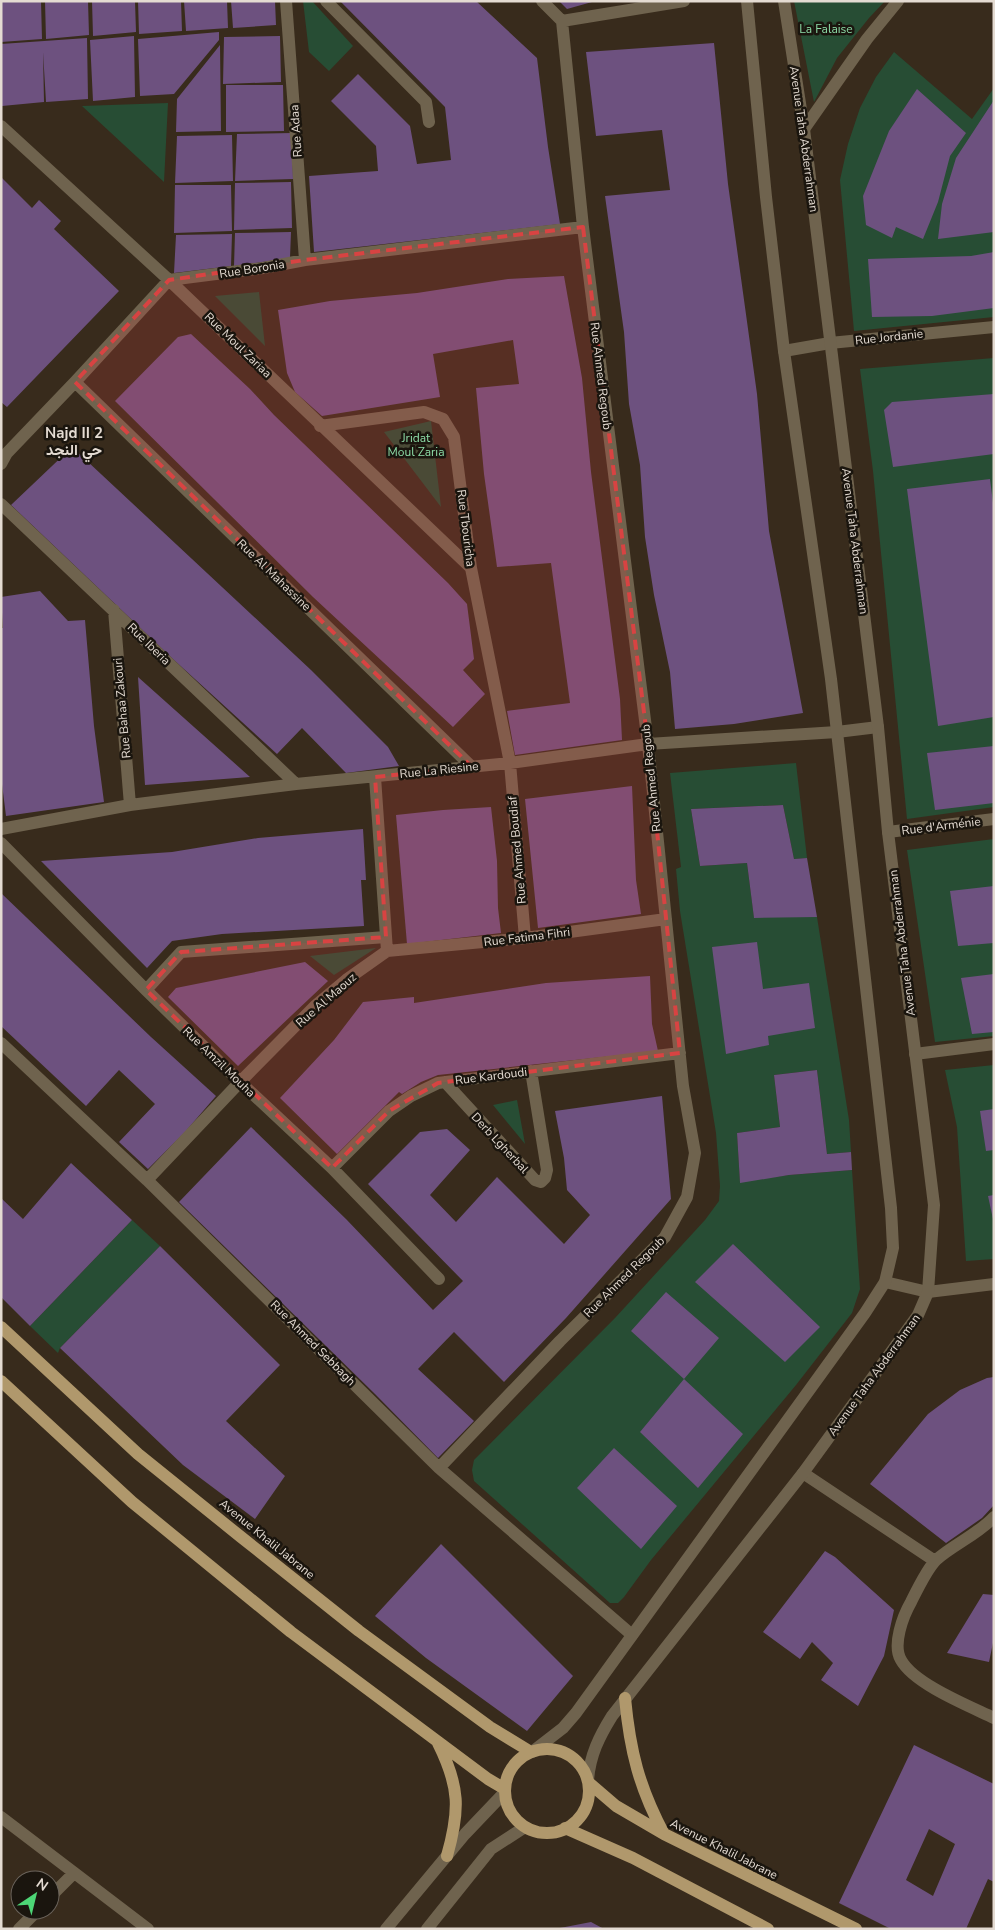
<svg xmlns="http://www.w3.org/2000/svg" width="995" height="1930" font-family="'Nunito Sans',Vazirmatn,sans-serif">
<style>
.green{fill:#274d34}
.building{fill:#6d517f;fill-rule:evenodd}
.lines{fill:none;stroke-linecap:round;stroke-linejoin:round}
.minor{stroke:#6f634e;stroke-width:12}
.tertiary{stroke:#6f634e;stroke-width:12}
.primary{stroke:#b0986c;stroke-width:12}
.marked{fill:#d84342;fill-opacity:0.2;stroke:#d84342;stroke-width:4;stroke-dasharray:10 6;stroke-linejoin:round}
.labels{text-anchor:middle;stroke-width:5;stroke-linejoin:round;paint-order:stroke}
.park-label{font-size:12px;fill:#8edda8;stroke:#1a150e}
.street-label{font-size:12px;fill:#e4dbd2;stroke:#1a150e}
.quarter-label{font-size:15px;font-weight:bold;fill:#e4dbd2;stroke:#1a150e}
</style>
<rect width="100%" height="100%" fill="#382b1c"/>
<path class="green" d="M303,1H312L353,46L329,71L309,52Z
M794,1H885L869,18L837,58L814,102Z
M894,52L972,119L994,88V317L854,331L840,180L848,144L860,108L876,77Z
M168,103L164,182L82,106Z
M259,292L265,346L215,296Z
M994,358V807L907,819L873,471L860,369Z
M431,421L441,507L384,432Z
M796,763L807,858L794,859L783,805L691,809L700,866L747,863L754,917H817L849,1120L851,1152L827,1154L817,1070L774,1075L780,1127L737,1133L740,1182L789,1175L852,1170L860,1289L852,1313L796,1385L651,1560L624,1597L618,1603H610L474,1481L472,1470L474,1460L615,1318L705,1220L719,1201L720,1186L716,1133L680,911L676,869L681,867L670,773Z
M994,839V1036L935,1042L907,850Z
M376,948L334,975L310,956Z
M994,1065V1259L966,1261L957,1127L945,1070Z
M517,1100L525,1144L493,1105Z
M132,1220L160,1246L60,1348L58,1353L30,1326Z"/>
<path class="building" d="M1,1H41L42,39L1,42Z
M45,1H88L89,35L46,39Z
M92,1H135L136,32L93,36Z
M138,1H181L182,31L139,34Z
M184,1H227L228,28L186,31Z
M231,1H275L276,25L233,28Z
M340,1H476L537,58L548,147L560,224L314,252L309,176L378,171L376,146L331,101L358,74L410,126L417,164L451,160L445,107Z
M559,1H592V2L567,9Z
M219,32V40L174,94L140,96L138,39Z
M134,36L135,97L93,101L90,40Z
M280,36L281,82L223,84L224,37Z
M87,38L88,99L46,102L43,52L44,102L2,106L1,44Z
M714,43L728,184L757,394L769,531L803,713L734,724L675,729L670,672L654,595L645,537L640,465L629,404L624,332L605,196L670,190L662,130L596,136L586,52Z
M220,45L221,131L176,132L177,99Z
M226,85H283L284,131L226,132Z
M917,89L966,133L950,156L938,202L923,239L896,227L892,238L866,225L863,196L889,131Z
M994,100V232L938,239L942,204L956,158Z
M292,133L293,179L235,181L237,134Z
M232,135L233,181L175,183L177,136Z
M1,177L32,208L39,200L61,221L54,229L119,291L7,407L1,402Z
M291,182L292,228L234,230L235,183Z
M175,185H231L232,231L174,233Z
M291,232L290,258L234,266L235,233Z
M232,234L231,266L174,273L176,235Z
M994,252V308L932,316L872,317L868,259L971,256Z
M564,276L582,378L591,472L620,699L622,740L515,755L507,711L570,703L551,563L497,567L484,474L476,388L519,384L513,340L433,354L440,397L322,416L295,392L287,373L278,310L330,301L417,293L508,279Z
M191,334L250,389L274,415L448,583L467,604L474,659L463,670L485,694L453,727L313,597L115,401L178,337Z
M994,394V454L893,467L884,410L892,402Z
M72,447L311,670L388,747L399,766L346,773L302,728L277,754L174,660L11,505Z
M990,479L994,511V717L938,726L907,489Z
M40,591L68,621L85,620L94,726L104,802L6,816L1,776V628H3L1,597Z
M138,677L250,777L145,785Z
M994,746V803L935,810L927,753Z
M632,786L636,880L641,914L538,928L525,799Z
M783,805L794,859L807,858L817,917L754,918L747,863L700,866L691,809Z
M491,807L497,861L498,908L501,933L407,944L396,815L443,810Z
M363,829L366,880H361L364,926L222,934L172,941L147,968L41,861L172,852L258,838Z
M994,886V943L958,946L950,891Z
M1,893L151,1037L216,1096L185,1132L148,1169L119,1142L155,1104L119,1070L86,1106L1,1026Z
M757,942L763,989L809,983L815,1028L768,1036L769,1045L726,1054L712,947Z
M305,962L328,981L238,1066L168,997L176,988Z
M994,974V1032L972,1034L961,978Z
M650,976L652,1024L658,1051L438,1075L421,1082L402,1094L399,1092L337,1154L280,1098L334,1040L363,1002L414,997V1003L546,983Z
M817,1070L827,1154L851,1152L852,1170L789,1175L740,1183L737,1133L780,1127L774,1075Z
M662,1096L671,1199L566,1318L504,1382L454,1332L418,1369L474,1421L438,1458L375,1394L179,1202L251,1127L346,1219L433,1310L463,1281L368,1184L420,1132L447,1129L470,1150L430,1195L456,1222L497,1177L564,1244L590,1215L567,1190L564,1158L555,1111Z
M994,1109V1150L986,1151L980,1111Z
M71,1163L132,1220L30,1326L1,1297V1198L23,1219Z
M994,1195V1218L993,1219L988,1196Z
M733,1244L820,1327L785,1362L695,1282Z
M160,1246L280,1365L226,1421L285,1476L255,1519L183,1465L60,1348Z
M666,1292L719,1338L684,1379L631,1331Z
M994,1377V1505L982,1518L946,1543L870,1484L928,1414L960,1390L987,1378Z
M684,1379L743,1434L698,1488L640,1432Z
M614,1448L677,1506L641,1549L577,1488Z
M441,1544L573,1676L527,1731L426,1658L375,1616Z
M825,1551L835,1557L894,1610L884,1656L858,1706L821,1680L833,1663L812,1642L800,1659L763,1632Z
M983,1594L994,1595V1638L989,1662L947,1653Z
M914,1745L994,1784V1882L988,1879L966,1929H891L839,1903ZM929,1829L955,1844L933,1896L906,1880Z
M591,1922L604,1929H560V1928Z"/>
<g class="lines">
<path class="minor" d="M286,1L305,260
M326,1L426,102L429,122
M562,21L684,1
M1,126L169,280L471,568
M804,129L867,39L898,1
M784,351L830,343L994,327
M75,382L472,767
M320,426L424,412L443,419L454,437L471,568L510,763L525,938
M1,464L7,453L75,382L169,280L263,268L305,260L583,227
M1,504L296,784
M114,610L130,805
M1,829L130,805L296,784L510,763L648,744L837,732L878,727
M888,832L994,819
M1,843L146,990L240,1082L332,1168L439,1279
M387,951L525,938L666,919
M146,990L181,952L386,937
M1,1043L147,1180L439,1468L632,1635
M915,1054L994,1044
M445,1082L535,1180L541,1182L545,1178L547,1170L531,1071
M332,1168L389,1111L411,1096L438,1083L680,1053
M147,1180L240,1082L316,1005L346,980L387,951L375,777
M885,1282L928,1292L994,1284
M439,1468L560,1341L665,1237L687,1197L695,1153L683,1086L648,744L583,227L562,21L542,1
M803,1473L935,1561
M994,1517C977,1535 954,1544 936,1560C927,1569 917,1590 911,1602C903,1616 892,1645 901,1660C914,1684 969,1706 994,1718
M1,1817L148,1929
M50,1897L74,1873
M19,1929L38,1910
M386,1929L465,1834L505,1792
M427,1929L491,1849L525,1827"/>
<path class="tertiary" d="M532,1752L563,1728L576,1713L865,1313L885,1282L893,1248L891,1208L831,679L784,351L766,197L747,1
M588,1780C590,1755 599,1737 612,1716L803,1473L918,1315L928,1292L934,1205L888,832L878,727L804,129L784,1"/>
<path class="primary" d="M1,1327L138,1454L241,1537L359,1631L490,1727L531,1752
M1,1381L132,1502L291,1632L488,1779L505,1789
M625,1698C630,1751 639,1787 664,1834
M438,1743C460,1787 460,1810 447,1856
M505 1791a42 42 0 1 1 84 0a42 42 0 1 1-84 0Z
M588,1782L616,1806L664,1834L856,1929
M565,1828L633,1858L768,1929"/>
</g>
<path class="marked" d="M583,227L648,744L680,1053L438,1083L389,1111L332,1168L146,990L181,952L386,937L375,777L472,767L75,382L169,280L305,260Z"/>
<g class="labels">
<g class="park-label">
<text x="826" y="33">La Falaise</text>
<text x="416" y="442">Jridat<tspan x="416" dy="14">Moul Zaria</tspan></text>
</g>
<g class="street-label">
<text transform="translate(296 131) rotate(-94)" y="4">Rue Adaa</text>
<text transform="translate(804 139) rotate(82)" y="4">Avenue Taha Abderrahman</text>
<text transform="translate(252 269) rotate(-9)" y="4">Rue Boronia</text>
<text transform="translate(889 337) rotate(-6)" y="4">Rue Jordanie</text>
<text transform="translate(238 345) rotate(44)" y="4">Rue Moul Zariaa</text>
<text transform="translate(601 376) rotate(83)" y="4">Rue Ahmed Regoub</text>
<text transform="translate(466 528) rotate(83)" y="4">Rue Tbouricha</text>
<text transform="translate(855 541) rotate(83)" y="4">Avenue Taha Abderrahman</text>
<text transform="translate(274 575) rotate(44)" y="4">Rue Al Mahassine</text>
<text transform="translate(149 644) rotate(44)" y="4">Rue Iberia</text>
<text transform="translate(122 708) rotate(-95)" y="4">Rue Bahaa Zakouri</text>
<text transform="translate(439 770) rotate(-6)" y="4">Rue La Riesine</text>
<text transform="translate(651 778) rotate(-96)" y="4">Rue Ahmed Regoub</text>
<text transform="translate(941 826) rotate(-7)" y="4">Rue d'Arménie</text>
<text transform="translate(517 850) rotate(-95)" y="4">Rue Ahmed Boudiaf</text>
<text transform="translate(527 937) rotate(-7)" y="4">Rue Fatima Fihri</text>
<text transform="translate(902 943) rotate(-97)" y="4">Avenue Taha Abderrahman</text>
<text transform="translate(326 1000) rotate(-41)" y="4">Rue Al Maouz</text>
<text transform="translate(219 1062) rotate(44)" y="4">Rue Amzil Mouha</text>
<text transform="translate(491 1076) rotate(-7)" y="4">Rue Kardoudi</text>
<text transform="translate(500 1143) rotate(47)" y="4">Derb Lgherbal</text>
<text transform="translate(624 1277) rotate(-45)" y="4">Rue Ahmed Regoub</text>
<text transform="translate(313 1343) rotate(45)" y="4">Rue Ahmed Sebbagh</text>
<text transform="translate(874 1375) rotate(-54)" y="4">Avenue Taha Abderrahman</text>
<text transform="translate(267 1539) rotate(39)" y="4">Avenue Khalil Jabrane</text>
<text transform="translate(724 1849) rotate(27)" y="4">Avenue Khalil Jabrane</text>
</g>
<g class="quarter-label">
<text x="74" y="438">Najd II 2<tspan x="74" dy="17">حي النجد</tspan></text>
</g>
</g>
<rect width="995" height="1930" fill="none" stroke="#e4dbd2" stroke-width="5"/>
<g transform="translate(35 1895) rotate(35)"><circle r="24" fill="#1a150e" stroke="#6b645c"/>
<path d="M0-4L9 19L0 12L-9 19Z" fill="#4dd676"/>
<text y="-8" font-size="14" font-weight="bold" text-anchor="middle" fill="#e4dbd2">N</text>
</g>
</svg>
